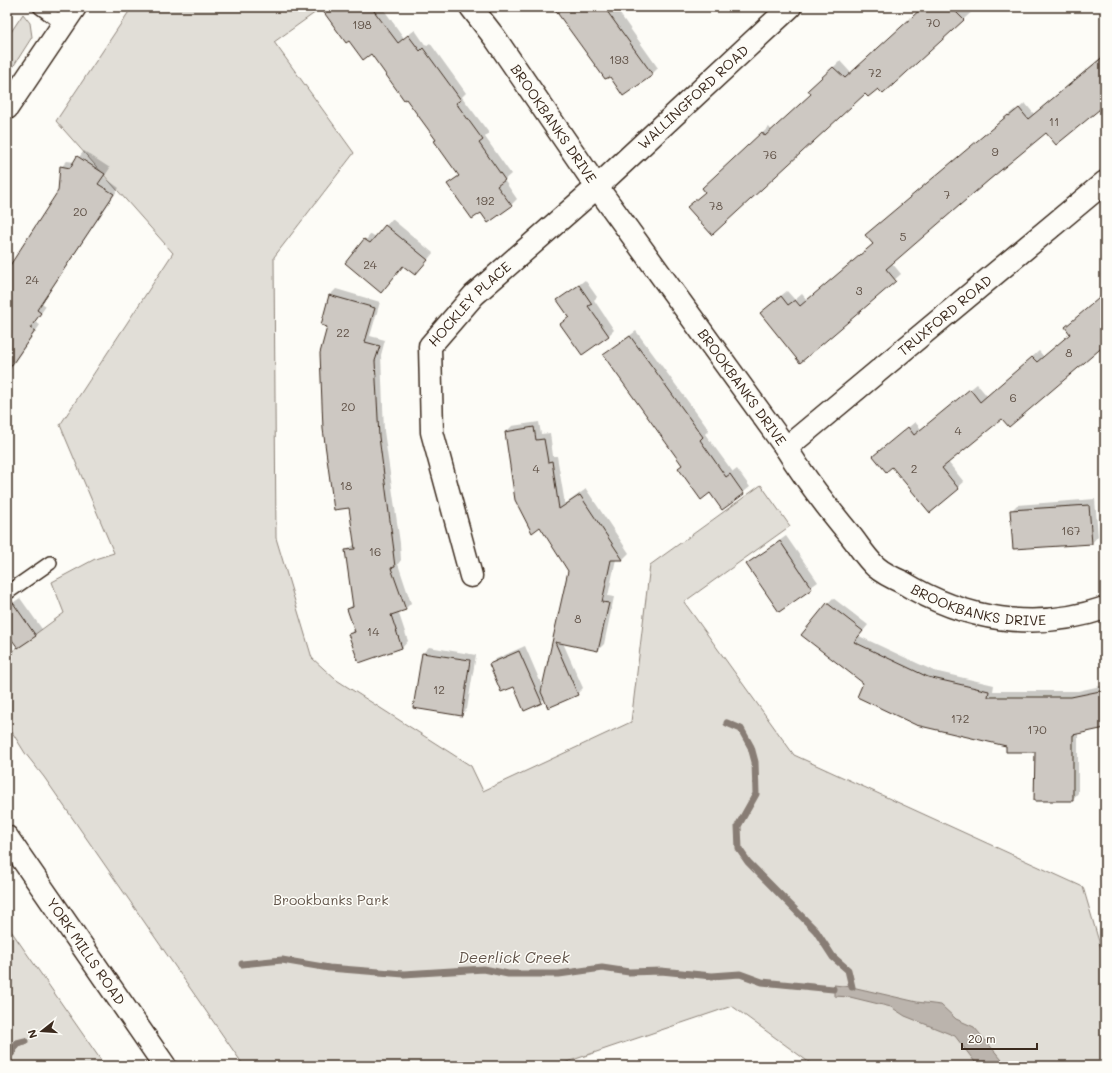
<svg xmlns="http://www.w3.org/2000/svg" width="1112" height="1073" font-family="Mali,sans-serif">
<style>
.green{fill:#e1ded7;stroke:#8e847a}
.water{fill:#bbb4ad;stroke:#887d74}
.shadow{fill:#0003}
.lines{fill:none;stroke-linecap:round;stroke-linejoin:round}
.stream{stroke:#887d74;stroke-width:7}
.building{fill:#cdc8c2;stroke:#3b2a1e}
.service-casing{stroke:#3b2a1e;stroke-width:16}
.minor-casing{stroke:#3b2a1e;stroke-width:25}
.tertiary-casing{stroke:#3b2a1e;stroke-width:25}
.secondary-casing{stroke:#3b2a1e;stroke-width:25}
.service{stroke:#fdfcf7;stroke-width:13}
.minor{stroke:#fdfcf7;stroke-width:22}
.tertiary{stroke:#fdfcf7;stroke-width:22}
.secondary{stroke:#fdfcf7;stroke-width:22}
.labels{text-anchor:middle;stroke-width:3;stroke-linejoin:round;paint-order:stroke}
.number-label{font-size:12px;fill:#605247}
.street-label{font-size:14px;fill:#3b2a1e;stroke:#fdfcf7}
.park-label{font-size:14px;fill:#64574c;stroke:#fdfcf7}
.water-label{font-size:15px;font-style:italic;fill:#615349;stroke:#fdfcf7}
</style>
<rect width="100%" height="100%" fill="#fdfcf7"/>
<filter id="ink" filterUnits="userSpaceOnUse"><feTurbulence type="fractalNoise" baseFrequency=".025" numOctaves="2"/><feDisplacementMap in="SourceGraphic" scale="8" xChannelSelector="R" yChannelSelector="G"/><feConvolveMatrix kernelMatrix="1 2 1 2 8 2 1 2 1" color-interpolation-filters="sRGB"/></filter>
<g filter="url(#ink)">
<path class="green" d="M132,7H323L274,42L354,153L274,257L276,538L312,658L335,679L471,766L483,791L631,722L650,565L761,485L790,526L684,602L794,755L1083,887L1105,962V1066H814L732,1006L555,1066H244L44,777L25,753L7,724V655L64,613L52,582L95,559L114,553L60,425L173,253L56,121Z
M23,14L30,23L32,37L11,70L7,72V38Z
M7,925L105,1066H7Z"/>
<path class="water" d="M834,985L852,987L917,1002L941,1005L956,1019L974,1027L1007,1066H978L955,1036L905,1016L891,1007L850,997L834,996Z"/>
<path class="shadow" d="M326,7H382L404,38L415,30L426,46L430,43L466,93L462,97L489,133L485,137L511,174L504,180L517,199L511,205L481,211L448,184L459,175L437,140L371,53Z
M558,7H615L658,68L652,74Z
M923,7H977L883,93L878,88L865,93L706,191L709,182L769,127L772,131L812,93L816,84L840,61L851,73Z
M1105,54V102L1046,132L892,263L901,274L801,362L767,307L787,291L795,300L802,294L807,300L874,244L873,229L1015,109L1016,111L1025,103L1034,114Z
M84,151L110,168L104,177L119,188L42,303L46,306L35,322L40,325L7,373V271L59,192L61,167L67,161L75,162Z
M392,219L433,253L421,268L404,265L381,291L346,263L371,234L376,237Z
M585,280L597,297L594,300L614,330L608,336L561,324L570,316L559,300Z
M336,289L380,302L370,336L385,340L381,355L384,431L400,543L401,560L398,564L411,603L405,609L398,611L408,641L402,648L359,662L349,634L355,629L348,609L354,603L347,550L355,544L328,326L330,295Z
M1105,293V344L1002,418L948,462L964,482L930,512L892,465L874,456L915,422L921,429L977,384L987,396L1039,351L1044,357L1071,334Z
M636,331L709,430L705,434L733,472L737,469L750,487L723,509L710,492L679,468L683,464L604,355Z
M539,422L541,434L550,433L553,456H557L565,504L586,489L629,553L623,559H616L608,596L614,597L604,644L598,650L563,643L583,688L577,694L545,698L541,702L514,685L490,665L496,659L525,646L543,688L570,570L506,432L512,426Z
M1105,492V501L1101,496Z
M1095,499L1098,536L1092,543L1011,511L1017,505Z
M786,536L818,582L779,610L747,565Z
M20,598L42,629L18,647L7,631V607Z
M833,598L868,625L859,636L934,671L994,685L993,691H1078L1105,685V727L1078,733V793L1072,800L1036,751L1007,746L864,683L827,604Z
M429,647L476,655L467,709L461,715L423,653Z"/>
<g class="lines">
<path class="stream" d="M727,723L741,729L751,747L755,762L756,794L738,826L739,849L748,862L816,931L833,957L848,970L852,987
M242,964L282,960L329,968L404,974L484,969L508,974H559L602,968L629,972L661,971L712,976L740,974L762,982L833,989
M7,1056L12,1053L17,1043L25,1041"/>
</g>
<path class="building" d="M320,7H371L398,43L408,35L420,51L423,48L461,100L456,103L483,140L479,143L505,180L497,186L512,206L488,223L481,213L472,219L447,184L459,176L434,141L436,140L406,99L404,100L371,54L363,60L349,41L346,43Z
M553,7H604L653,75L623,96L610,77L605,79Z
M923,7H951L964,20L883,94L878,89L868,97L865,94L712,235L687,207L705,192L702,188L762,132L765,136L811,94L808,90L833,67L845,78Z
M1105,55V105L1056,145L1046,133L989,180L886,269L896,281L800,363L760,313L781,296L788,305L795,300L800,306L873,244L865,235L1008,115L1009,116L1019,108L1028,119Z
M77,156L105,174L98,184L114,194L37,310L41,313L30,328L35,331L7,372V270L58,191L60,166L70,168Z
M385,225L428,260L415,275L403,266L381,293L345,263L364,239L370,243Z
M579,285L592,304L588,306L609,336L582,355L560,324L569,317L557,300Z
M1105,293V345L1009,427L1002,419L942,468L959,489L930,513L892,467L886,472L873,456L908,427L914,435L970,389L980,402L1032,357L1037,362L1070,334L1065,327Z
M329,295L375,308L365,342L380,346L375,361L379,437L394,551H393L395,567L391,568L406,610L391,615L402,648L359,663L348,634L355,632L347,609L353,607L345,550L355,549L349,508L334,510L323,429L320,353L327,327L321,325Z
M630,336L703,437L700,440L726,477L730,474L744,494L722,510L710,493L701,500L678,468L682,465L603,355Z
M534,427L536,440L544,439L548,462L552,461L559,509L580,495L623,560H611L602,602L609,603L598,651L555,642L578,695L548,708L541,692L568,571L540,527L532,533L515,500L505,432Z
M1089,505L1092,544L1013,549L1010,510Z
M780,541L812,589L779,612L746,564Z
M11,600L36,636L18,648L7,633V601Z
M827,603L863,631L854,642L928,677L989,691L988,697H1071L1105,690V728L1073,735V801H1034L1035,752H1006V746L916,725L857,697L863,683L801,635Z
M519,651L542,703L524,711L514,687L501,692L489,664Z
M422,653L470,660L462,716L413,708Z"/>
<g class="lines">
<defs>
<path id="service" d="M40,7L64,25
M7,593L50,563"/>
<g id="minor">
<path id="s1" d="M786,448L1105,182"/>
<path id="s2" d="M471,576L432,432L430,346L474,295L597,187L790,7"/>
</g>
<g id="tertiary">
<path id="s3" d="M471,7L495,38L597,187L786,448C805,479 827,507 851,536C859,546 866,558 876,567C883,573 893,578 902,582C964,620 1035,632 1105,608"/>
<path d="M7,108L75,7"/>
</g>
<g id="secondary">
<path id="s4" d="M7,837L165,1066"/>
</g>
</defs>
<use href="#service" class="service-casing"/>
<use href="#minor" class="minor-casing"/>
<use href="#tertiary" class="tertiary-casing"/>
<use href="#secondary" class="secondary-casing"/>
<use href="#service" class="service"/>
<use href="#minor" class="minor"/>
<use href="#tertiary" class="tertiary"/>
<use href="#secondary" class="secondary"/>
</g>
</g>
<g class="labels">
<g class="number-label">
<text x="933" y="27">70</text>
<text x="362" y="29">198</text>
<text x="619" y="64">193</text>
<text x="875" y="77">72</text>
<text x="1054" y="126">11</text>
<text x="995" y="156">9</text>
<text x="770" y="159">76</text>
<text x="947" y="199">7</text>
<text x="485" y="205">192</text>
<text x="716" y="210">78</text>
<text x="80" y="216">20</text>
<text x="903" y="241">5</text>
<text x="370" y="269">24</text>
<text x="32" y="284">24</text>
<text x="859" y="295">3</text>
<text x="343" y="337">22</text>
<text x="1069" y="357">8</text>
<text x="1013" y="402">6</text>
<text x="348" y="411">20</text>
<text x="958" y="435">4</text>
<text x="536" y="473">4</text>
<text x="914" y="473">2</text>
<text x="346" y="490">18</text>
<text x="1071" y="535">167</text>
<text x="375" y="556">16</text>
<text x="578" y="623">8</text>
<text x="373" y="636">14</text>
<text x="439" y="694">12</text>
<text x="960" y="723">172</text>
<text x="1037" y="734">170</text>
</g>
<g class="street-label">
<text dy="5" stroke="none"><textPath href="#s2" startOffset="598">WALLINGFORD ROAD</textPath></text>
<text dy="5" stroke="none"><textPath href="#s3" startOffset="143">BROOKBANKS DRIVE</textPath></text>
<text dy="5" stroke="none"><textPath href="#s2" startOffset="293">HOCKLEY PLACE</textPath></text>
<text dy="5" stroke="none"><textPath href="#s1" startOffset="207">TRUXFORD ROAD</textPath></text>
<text dy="5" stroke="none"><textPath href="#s3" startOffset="467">BROOKBANKS DRIVE</textPath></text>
<text dy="5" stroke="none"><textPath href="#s3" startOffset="803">BROOKBANKS DRIVE</textPath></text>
<text dy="5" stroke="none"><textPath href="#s4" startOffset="139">YORK MILLS ROAD</textPath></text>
</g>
<g class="park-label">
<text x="331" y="905">Brookbanks Park</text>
</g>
<g class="water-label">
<text x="514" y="963">Deerlick Creek</text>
</g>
</g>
<rect width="1112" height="1073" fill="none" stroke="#fdfcf7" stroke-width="24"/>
<rect x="12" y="12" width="1088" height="1049" fill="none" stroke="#3b2a1e" stroke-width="1.5" filter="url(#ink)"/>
<g transform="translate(42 1031) rotate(253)" stroke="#fdfcf7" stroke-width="3" paint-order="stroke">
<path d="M0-3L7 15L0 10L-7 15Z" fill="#3b2a1e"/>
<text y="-6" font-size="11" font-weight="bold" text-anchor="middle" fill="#3b2a1e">N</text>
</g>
<path d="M962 1043v6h75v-6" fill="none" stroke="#3b2a1e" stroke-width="2"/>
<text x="968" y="1043" font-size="12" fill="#3b2a1e" stroke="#fdfcf7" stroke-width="3" paint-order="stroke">20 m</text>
</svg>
